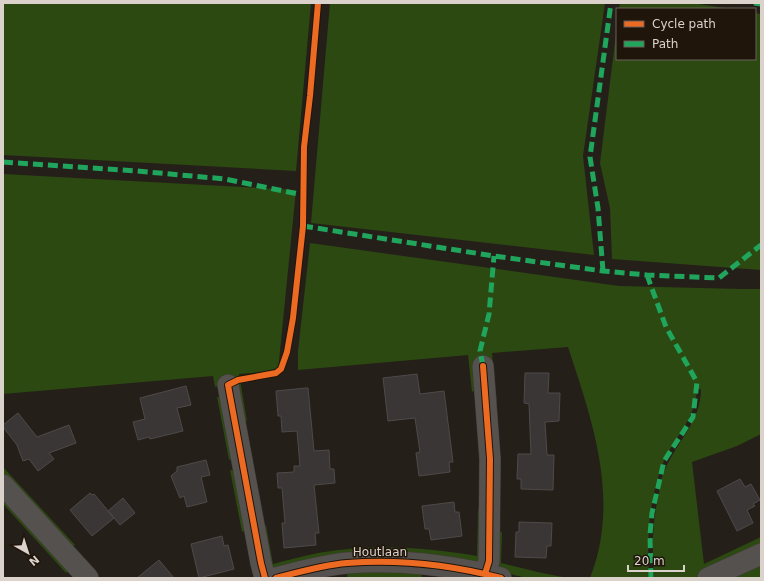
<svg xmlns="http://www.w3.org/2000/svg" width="764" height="581" font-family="'DejaVu Sans',sans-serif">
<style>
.green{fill:#2c4911}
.building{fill:#3b3636;stroke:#4e4a49}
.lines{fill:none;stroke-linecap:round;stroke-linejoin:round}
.minor-casing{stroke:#413c36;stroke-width:22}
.minor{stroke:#55514f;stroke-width:21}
.quiet{stroke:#20a55d;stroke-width:5;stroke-dasharray:10 5;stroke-linecap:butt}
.cycleway-casing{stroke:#20150b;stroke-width:8}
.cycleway{stroke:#ed6a23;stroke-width:6}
.labels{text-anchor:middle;stroke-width:3;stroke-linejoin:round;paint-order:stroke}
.street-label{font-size:12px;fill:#dad2cb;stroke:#20150b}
</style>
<rect width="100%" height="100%" fill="#251f19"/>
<path class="green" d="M3,3H311L296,171L3,155Z
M330,3H605L583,156L594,255L311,223Z
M620,3H692L731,9H619Z
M755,13L761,14V270L612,259L610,208L600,163L617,26V59H755Z
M3,174L296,190L278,371L239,374L247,421L240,419L223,384L215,387L213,376L3,394Z
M310,243L619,286L741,289H761V434L737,446L692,462L704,564L761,537V547L694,578H654C652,547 652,523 659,493C660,486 661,478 664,472C676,442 701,422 701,389H697C696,420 672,439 662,466C648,502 647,541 649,578H634V577L625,578H590C595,565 599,551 601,537C611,472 588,408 568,347L492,353L497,403L490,400L485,357L476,358L479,388L472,392L468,355L298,370V351Z
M217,397L225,398L236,457L229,460Z
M3,467L75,545L68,549L3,477Z
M230,470L239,471L249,528L242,532Z
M3,496L73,568L66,573L3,504Z
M478,509L486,511L482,559L477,562L270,568L259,529L266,525L273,564C288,560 303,556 318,553C371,544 424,547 477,556Z
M502,532L501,563L542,573L568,578C545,578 519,581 498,568L495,534Z
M761,562V578H736L735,575Z
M348,571H421L422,578H347Z"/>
<path class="building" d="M525,373H549L548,393H560L559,421L545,422L547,455H554L553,490L521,489V479H517L518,454H531L529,404L524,403Z
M417,374L420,394L444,391L453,462H449L450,472L419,476L416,453L420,452L415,418L388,421L383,378Z
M186,386L191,405L177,408L183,431L150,439L149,437L138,440L133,422L145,419L140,398Z
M306,388H308L314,451L329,450L330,469H334L335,483L314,485L319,533H315L316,545L284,548L282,523H285L282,488H278L277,473L294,472V466H300L297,431L282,432L281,416H278L276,391Z
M18,413L37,437L69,425L76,443L49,453L54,459L38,471L29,459L23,461L17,445L3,427V425Z
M206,460L210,475L201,477L207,502L187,507L184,496L180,498L171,476L177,471V467Z
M740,479L745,487L751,484L760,500L753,504L755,506L747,510L753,523L737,531L717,491Z
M90,493L92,495L94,494L114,518L92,536L70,510Z
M123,498L135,513L120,525L108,511Z
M454,502L455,512H459L462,536L431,540L429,529H425L422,506Z
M519,522L552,523L551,546H547L546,558L515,557L516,532H519Z
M222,536L224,546L228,545L234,569L199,578L191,544Z
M159,560L174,578H137Z"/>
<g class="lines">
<defs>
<path id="minor" d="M483,366L490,459L489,561L485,574
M228,385L261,563L265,578
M3,485L88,578
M276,578C299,572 323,565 347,563C399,559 451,565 501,578
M708,578L761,554"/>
</defs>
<use href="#minor" class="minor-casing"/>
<use href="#minor" class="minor"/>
<path class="quiet" d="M754,3L761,4
M3,162L137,171L225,179L303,195
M303,226L494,256L603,271L647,275L719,278L761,245
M603,271L598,208L590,157L611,3
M647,275L666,327L697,382L693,417L664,461L652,513L650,534L651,578
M483,366L480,351L489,314L494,256"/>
<defs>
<path id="cycleway" d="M483,366L490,459L489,561L485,574
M265,578L261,563L228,385L238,380L276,373L281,369L287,352L293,318L303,226L304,147L310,96L318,3
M276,578C299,572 323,565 347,563C399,559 451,565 501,578"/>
</defs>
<use href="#cycleway" class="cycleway-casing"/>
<use href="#cycleway" class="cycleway"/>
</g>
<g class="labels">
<g class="street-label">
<text x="380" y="556">Houtlaan</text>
</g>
</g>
<rect width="764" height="581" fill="none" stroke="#dad2cb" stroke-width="8"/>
<rect x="616" y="8" width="140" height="52" fill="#20150b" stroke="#6a6158"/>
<rect x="624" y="21" width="20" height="6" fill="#ed6a23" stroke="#6a6158"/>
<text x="652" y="28" font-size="12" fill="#dad2cb">Cycle path</text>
<rect x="624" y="41" width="20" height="6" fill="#20a55d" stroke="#6a6158"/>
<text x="652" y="48" font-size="12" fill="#dad2cb">Path</text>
<g transform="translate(28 553) rotate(141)" stroke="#20150b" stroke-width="3" paint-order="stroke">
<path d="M0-3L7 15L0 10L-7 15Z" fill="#dad2cb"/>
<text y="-6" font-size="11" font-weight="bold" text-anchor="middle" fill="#dad2cb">N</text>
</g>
<path d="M628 565v6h56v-6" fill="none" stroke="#dad2cb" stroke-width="2"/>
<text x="634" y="565" font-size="12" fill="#dad2cb" stroke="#20150b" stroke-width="3" paint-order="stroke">20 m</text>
</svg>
